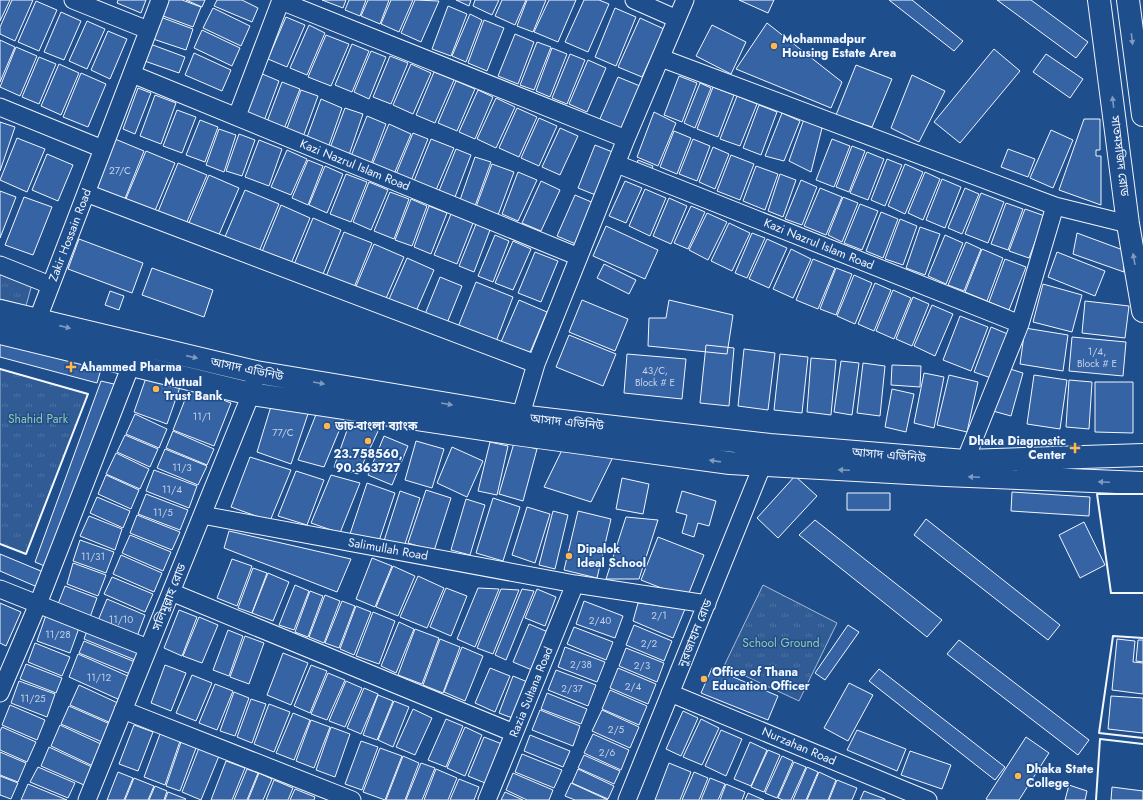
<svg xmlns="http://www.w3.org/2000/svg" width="1143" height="800" font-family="Jost,'Noto Sans Bengali',sans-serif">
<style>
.park{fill:url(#park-tufts);stroke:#a8bbd7}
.building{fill:#3563a3;stroke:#f2f6ff}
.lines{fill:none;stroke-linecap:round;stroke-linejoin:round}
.street-casing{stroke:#f2f6ff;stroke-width:19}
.secondary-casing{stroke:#f2f6ff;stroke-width:24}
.street{stroke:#1f4e8c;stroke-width:17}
.secondary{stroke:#1f4e8c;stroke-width:22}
.wall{stroke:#f2f6ff;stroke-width:2}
.oneway{fill:#7e9ac0}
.poi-dot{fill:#ffb74d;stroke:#1f4e8c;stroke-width:1.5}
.labels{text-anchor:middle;stroke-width:3;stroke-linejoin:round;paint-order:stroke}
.number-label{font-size:10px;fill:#c3d1e8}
.poi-label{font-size:12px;font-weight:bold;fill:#f2f6ff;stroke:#1f4e8c;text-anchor:start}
.street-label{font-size:12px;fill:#f2f6ff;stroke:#1f4e8c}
.park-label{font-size:12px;fill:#97c8a6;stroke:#1f4e8c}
</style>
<defs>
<pattern id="park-tufts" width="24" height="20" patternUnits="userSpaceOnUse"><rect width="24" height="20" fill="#305b95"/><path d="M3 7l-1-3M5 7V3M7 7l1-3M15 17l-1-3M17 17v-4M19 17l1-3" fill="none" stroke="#4e73a5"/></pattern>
</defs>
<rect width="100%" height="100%" fill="#1f4e8c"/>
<path class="park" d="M0,272L32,284L26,306L0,299Z
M0,369L88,394L26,554L0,544Z
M763,585L837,623L799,701L724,666Z"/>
<path class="building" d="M0,0H10L0,21Z
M12,0H33L15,41L0,34V27Z
M118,0H146L141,13L117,3Z
M160,0H182L201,7L193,27L155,13Z
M186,0H205L202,7Z
M217,0H242L258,8L252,22L214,6Z
M322,0H346L343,8Z
M349,0H366L360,16L345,10Z
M368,0H389L380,24L361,16Z
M391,0H413L399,32L381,24Z
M415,0L439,1L421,42L401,33Z
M456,0H471L469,6Z
M475,0H499L492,15L473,6Z
M502,0H526L515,25L495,16Z
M527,0H546L533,32L517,26Z
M549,0H576L558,42L534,32Z
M584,0H599L609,4L588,52L565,42Z
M739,0H774L768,13Z
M889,0H912L963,41L954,51Z
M997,0H1031L1088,42L1076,58Z
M36,1L57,10L39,51L18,42Z
M448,6L467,14L451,56L432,49Z
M213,8L250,26L241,46L203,28Z
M615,8L636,17L616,66L595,57Z
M61,12L81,21L64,60L44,52Z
M470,14L482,20L466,62L452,56Z
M155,15L193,29L186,50L147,37Z
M286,17L305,25L287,67L268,59Z
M640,18L664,29L642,77L618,67Z
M484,20L504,28L487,71L468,63Z
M87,21L105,29L87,69L69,61Z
M767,23L842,82L831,108L736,69Z
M309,25L325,33L307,75L290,68Z
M712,25L746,42L731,74L696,56Z
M202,30L240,48L232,66L194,48Z
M108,31L127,39L110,79L91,70Z
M515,34L534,42L518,84L498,76Z
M326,35L349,44L331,86L308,77Z
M0,40L15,47L0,82Z
M145,42L185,57L179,73L139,59Z
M537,42L551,47L534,90L520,85Z
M352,44L369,51L352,92L335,85Z
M16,47L37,56L20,96L0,87Z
M552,48L567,54L550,97L536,91Z
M994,49L1020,71L960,143L934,122Z
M371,51L386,57L369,99L354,92Z
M194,53L231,70L222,91L185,75Z
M570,54L585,60L567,104L552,98Z
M1046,54L1083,79L1070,98L1033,72Z
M390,56L408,63L391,104L373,97Z
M39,57L56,64L39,104L22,97Z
M588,60L606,68L587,112L569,104Z
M59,64L79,73L61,115L41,106Z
M411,64L431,73L413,114L393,105Z
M856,65L892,79L872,127L836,115Z
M434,72L454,80L435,123L416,115Z
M81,73L106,84L88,127L63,117Z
M260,73L279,81L264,121L245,114Z
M912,75L945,91L919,142L891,128Z
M679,76L697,83L682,122L664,115Z
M618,77L640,86L621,131L599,121Z
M456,81L475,89L457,131L438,123Z
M282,82L300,89L284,129L267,122Z
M700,83L711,88L695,128L684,123Z
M713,87L734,95L718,137L697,129Z
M138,88L151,93L135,134L123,129Z
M301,90L318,96L303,137L286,131Z
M478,90L493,97L475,139L459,132Z
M155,95L176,103L161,144L140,136Z
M737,96L757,104L740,146L720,139Z
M496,98L515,107L496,148L477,139Z
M321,99L342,108L328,148L306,140Z
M759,105L777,112L761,155L743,148Z
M345,108L363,114L349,155L330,148Z
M517,108L537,117L519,157L499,148Z
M177,110L196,117L182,153L163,146Z
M654,112L676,123L658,166L637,157Z
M782,113L800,121L784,161L765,156Z
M367,116L386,124L371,164L351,156Z
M539,118L557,126L539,166L521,158Z
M804,119L822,128L811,172L789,161Z
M1084,119H1100V150H1096V156H1101V205L1059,190Z
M200,120L218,127L205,162L186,155Z
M0,122L15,127L0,171Z
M389,124L411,134L394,174L372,165Z
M560,128L578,136L560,175L542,167Z
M219,129L236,135L224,172L206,165Z
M1051,130L1073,140L1053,188L1030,178Z
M674,131L691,138L677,174L660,167Z
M413,133L428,139L411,181L396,174Z
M239,134L255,140L242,176L226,171Z
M17,138L45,149L27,192L0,180Z
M115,139L144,151L124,201L95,189Z
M431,139L454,148L436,190L414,181Z
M693,139L710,146L697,181L679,174Z
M832,139L850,146L834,187L816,180Z
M259,140L282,149L269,186L245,177Z
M595,145L615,153L598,196L578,188Z
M852,146L865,151L849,192L836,187Z
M713,147L729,154L715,189L699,182Z
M456,149L471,155L455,197L439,191Z
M1008,149L1035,159L1028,177L1001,167Z
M287,150L307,159L291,195L271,187Z
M146,151L175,163L154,213L125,201Z
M867,152L884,159L868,200L850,193Z
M47,154L73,165L58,201L32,190Z
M731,155L754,164L740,200L717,191Z
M475,157L491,162L475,206L460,200Z
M887,159L902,165L885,206L871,200Z
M308,160L323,166L308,205L292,198Z
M638,160L653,166L650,174L635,169Z
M178,163L207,175L186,224L158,212Z
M492,164L514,172L498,215L476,207Z
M905,164L923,172L905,214L888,206Z
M325,166L343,174L327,213L309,205Z
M756,166L778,174L765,210L743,201Z
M518,172L537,180L518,221L502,214Z
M925,172L940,179L923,220L908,213Z
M346,174L367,182L351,222L330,214Z
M780,174L796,180L783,217L768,211Z
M209,175L239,188L218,237L188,225Z
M942,179L961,187L945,228L926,220Z
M801,180L817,187L802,225L785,219Z
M541,181L560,190L541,231L522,223Z
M625,181L642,188L626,223L609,216Z
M369,182L388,190L371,230L353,222Z
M820,188L842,197L826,235L804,226Z
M965,188L979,194L962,234L948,228Z
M645,189L666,198L650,236L629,226Z
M245,190L279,204L258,254L224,239Z
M0,191L16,197L0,238Z
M390,192L409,199L394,239L374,231Z
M981,193L1004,202L988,243L965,234Z
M575,195L596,204L578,245L557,236Z
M24,197L52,207L33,255L5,245Z
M843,197L858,203L842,242L828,235Z
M669,198L687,206L671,244L653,236Z
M411,199L427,206L412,246L395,240Z
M1006,203L1023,209L1008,250L991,244Z
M860,204L878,211L862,250L844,243Z
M281,205L310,218L290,266L261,254Z
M429,206L447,213L431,254L414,247Z
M691,206L705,212L688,249L674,243Z
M1025,209L1045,216L1029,258L1009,251Z
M881,212L898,219L883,258L866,251Z
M707,213L727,222L708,260L689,250Z
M451,214L473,223L457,264L434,255Z
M313,218L341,230L321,279L293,267Z
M900,219L917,226L903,265L885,259Z
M729,223L750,233L732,271L711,261Z
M476,224L490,230L474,272L459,266Z
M606,226L658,250L645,279L593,256Z
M920,227L940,234L925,275L906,268Z
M344,232L372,243L353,290L325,279Z
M752,233L765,238L747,278L735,273Z
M1077,233L1123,250L1124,272L1073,254Z
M495,235L509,241L493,282L478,276Z
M945,235L963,243L946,284L928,276Z
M79,239L143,263L132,293L68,269Z
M767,239L787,248L769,288L749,279Z
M513,241L531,249L513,290L495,283Z
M966,242L981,249L964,291L948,285Z
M374,244L404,257L384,303L354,291Z
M791,249L811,259L793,298L773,289Z
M982,249L1003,258L987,301L965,292Z
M535,252L558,261L541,302L518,293Z
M1057,252L1105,271L1095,296L1048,277Z
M407,258L434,270L414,316L387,304Z
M813,259L835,268L818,309L796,300Z
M1005,259L1026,267L1009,310L989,302Z
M604,264L636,280L629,294L597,278Z
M152,268L213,290L204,317L142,295Z
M836,268L852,274L836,315L820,309Z
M854,275L872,283L855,324L837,316Z
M440,277L462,286L443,333L421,324Z
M476,282L513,297L494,347L456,332Z
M875,283L891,290L874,331L858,324Z
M1043,284L1082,295L1072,332L1033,322Z
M893,290L911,298L894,339L876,331Z
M110,291L124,296L119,310L105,305Z
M913,297L929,304L912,346L896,339Z
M519,300L547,312L526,362L498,349Z
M582,300L628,319L615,351L569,332Z
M669,300L733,315L727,354L648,346L649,318H666Z
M1085,301L1129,306L1125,338L1082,333Z
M932,305L953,314L935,356L914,346Z
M960,316L988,327L971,371L943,360Z
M991,327L1010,335L994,379L974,372Z
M1025,328L1068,335L1063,371L1020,364Z
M569,335L616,354L603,386L556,367Z
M1072,337L1126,342L1123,376L1069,371Z
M0,340L102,366L97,383L0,357Z
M706,345L734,348L729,406L700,403Z
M744,349L775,353L768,410L738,406Z
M627,354L686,359L682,399L624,393Z
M780,354L808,357L802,413L774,410Z
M811,358L836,360L831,415L807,412Z
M841,361L859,363L852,415L834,412Z
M863,363L885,366L880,416L857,413Z
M892,365L921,366L920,387L891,385Z
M1007,368L1023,373L1011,416L993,411Z
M924,373L944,377L934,428L914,423Z
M147,375L180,387L167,424L134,412Z
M949,375L978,382L967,432L937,425Z
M1034,375L1067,380L1060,429L1027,424Z
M1069,380L1092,382L1089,429L1066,427Z
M101,381L118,385L47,567L35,562Z
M1095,382H1133V433L1095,432Z
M190,387L231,403L214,446L173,430Z
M892,389L914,394L906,432L885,427Z
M272,403L309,411L291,464L257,452Z
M317,412L344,419L324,467L298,460Z
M135,414L167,429L159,448L126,434Z
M351,419L380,427L358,474L334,467Z
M173,431L214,449L207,465L166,448Z
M125,435L158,449L150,467L117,452Z
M384,436L408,446L392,485L368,475Z
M416,441L444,449L432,488L405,480Z
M490,442L508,446L497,495L478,491Z
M514,443L537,449L523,501L499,494Z
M452,447L483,461L467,497L437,483Z
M563,448L614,455L591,502L544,487Z
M165,449L207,466L198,485L157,468Z
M116,453L149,469L140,489L106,474Z
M250,457L291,470L270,521L231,507Z
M154,470L197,486L189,508L146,491Z
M296,471L324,480L307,525L278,516Z
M106,475L139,490L131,509L98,494Z
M331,475L360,483L340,533L311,523Z
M795,476L817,496L778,538L757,518Z
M622,478L649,484L643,514L616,509Z
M367,483L395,493L378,544L350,534Z
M426,490L451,498L434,551L408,543Z
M400,491L420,498L403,550L383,544Z
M682,491L716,501L709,526L698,523L694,537L682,533L687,515L676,512Z
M1012,492L1090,497L1089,516L1011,511Z
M847,493H890V510H847Z
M146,494L188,510L180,530L138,514Z
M97,497L130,511L123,528L90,513Z
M493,498L520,507L503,561L476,553Z
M466,499L485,505L470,555L451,550Z
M527,507L550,514L535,563L512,555Z
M553,511L568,515L555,569L539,565Z
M578,511L611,519L597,578L564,570Z
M137,515L180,532L172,550L130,533Z
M89,516L122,529L115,550L80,536Z
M626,517L658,520L639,579H606Z
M926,519L1060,625L1048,640L914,535Z
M815,520L942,620L927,637L799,535Z
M1084,522L1105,565L1080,578L1059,535Z
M229,531L351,559L337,592L224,548Z
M130,535L171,552L163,571L122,553Z
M658,537L704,555L687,598L641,580Z
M80,540L114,552L106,573L73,561Z
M0,554L48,574L42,589L0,571Z
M121,555L162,573L154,592L113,574Z
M372,558L392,566L375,607L356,599Z
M232,559L252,566L237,606L217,598Z
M73,563L106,575L98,596L67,584Z
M393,566L415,576L398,616L376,607Z
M253,568L267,573L252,613L238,608Z
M268,573L289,582L273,621L252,613Z
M418,576L444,588L427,628L400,617Z
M112,577L153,594L145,612L104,594Z
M295,585L309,591L294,630L279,625Z
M65,586L97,598L90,617L58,604Z
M446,588L467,596L451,636L430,627Z
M478,588L499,589L475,647L457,639Z
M501,589L519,590L493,654L477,648Z
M522,589L534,591L506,660L495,655Z
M537,589L556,597L545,626L525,618Z
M310,591L323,596L308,637L295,632Z
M325,595L340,601L324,643L309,637Z
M107,599L145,615L136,639L97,623Z
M342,601L355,606L339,648L325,643Z
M584,601L623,616L615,638L576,624Z
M0,603L21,612L6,646L0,643Z
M638,603L685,609L673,638L633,621Z
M356,606L371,612L354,655L340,649Z
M179,610L197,617L182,656L164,648Z
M373,612L395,621L379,664L356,656Z
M46,615L79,628L70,653L37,641Z
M199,617L218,625L202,663L183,656Z
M399,622L414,629L396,673L381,666Z
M529,624L548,632L532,670L513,662Z
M634,625L672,641L664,661L626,645Z
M848,625L859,632L825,680L815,673Z
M574,627L613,642L606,660L567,644Z
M88,628L140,649L135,660L84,639Z
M415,629L439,638L422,684L398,675Z
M228,630L243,636L229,676L213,670Z
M245,636L264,643L249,684L230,677Z
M440,639L460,647L443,693L423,685Z
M1117,639L1135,641L1133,662L1143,663V694L1112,690Z
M959,640L1089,740L1078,755L947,654Z
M1138,640H1143V662L1136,661Z
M84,641L135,662L130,674L79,653Z
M35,643L70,657L62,676L28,662Z
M462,647L483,656L465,701L444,692Z
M565,647L605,662L597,682L558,667Z
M626,648L664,663L657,682L619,666Z
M283,653L308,663L291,705L267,695Z
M78,654L130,677L120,700L69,677Z
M26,664L62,678L56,693L20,679Z
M165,665L186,673L171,711L151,703Z
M311,665L327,671L310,713L294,706Z
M490,668L510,676L495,712L475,703Z
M618,668L656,684L648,704L610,688Z
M712,668L778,696L768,720L701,693Z
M879,669L1005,767L995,780L869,681Z
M556,670L596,685L588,706L548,690Z
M328,673L345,680L327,720L311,714Z
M192,675L212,683L196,721L176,713Z
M513,676L530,683L515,719L499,713Z
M19,681L55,694L47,717L11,703Z
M346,681L362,688L345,727L329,721Z
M849,683L873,695L848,741L824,728Z
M215,684L233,691L217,730L199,723Z
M79,685L120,704L111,723L70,705Z
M364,688L378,694L361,734L347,728Z
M610,690L647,706L639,725L602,709Z
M234,692L249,698L235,736L220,731Z
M547,693L587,709L581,724L541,709Z
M378,695L393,701L377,740L363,735Z
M1111,696L1143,698V733L1108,729Z
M251,699L266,704L252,743L237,737Z
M394,701L409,707L393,747L378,740Z
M269,704L290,712L274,752L254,744Z
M10,705L45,720L37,740L2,725Z
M69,706L110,724L102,742L61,724Z
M413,709L432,718L415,755L396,747Z
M540,710L580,726L573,746L532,730Z
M602,710L639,727L630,748L592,731Z
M683,711L698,718L681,756L666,749Z
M293,713L310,720L294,760L276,753Z
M446,719L463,726L446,767L428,760Z
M701,719L719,728L702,765L683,757Z
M311,720L330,727L314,768L296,761Z
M60,725L103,745L93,766L51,746Z
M134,725L153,732L138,771L119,764Z
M2,727L36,742L27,762L0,750V731Z
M331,727L350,734L335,777L316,770Z
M465,727L482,735L465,776L447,768Z
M721,730L742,739L726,776L705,766Z
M857,730L906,749L897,771L847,750Z
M160,734L180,741L165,785L144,777Z
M593,734L629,750L621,770L584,753Z
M530,735L570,751L563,767L524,751Z
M484,737L502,744L485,783L468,776Z
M1026,737L1049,753L1019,800H988L986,799Z
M361,741L378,747L362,790L345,784Z
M181,742L196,748L180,791L166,786Z
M750,742L767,750L751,786L734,779Z
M49,747L92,767L84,785L41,766Z
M199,748L219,756L201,800L182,792Z
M380,748L402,756L385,800L363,792Z
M768,750L780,755L764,792L751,787Z
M910,751L951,765L942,789L901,775Z
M0,752L26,763L18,782L0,775Z
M522,754L562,770L554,788L515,772Z
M584,755L620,771L614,784L578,768Z
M403,756L419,763L405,800H386Z
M782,756L793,761L777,798L765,793Z
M226,761L245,768L232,800H211Z
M794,762L806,767L791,800H783L778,798Z
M421,763L435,768L422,800H406Z
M669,763L691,772L680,800H655Z
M38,767L75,783L68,798L30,782Z
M807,767L818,772L806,800H793Z
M247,769L258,773L247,800H234Z
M436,769L457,778L448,800H424Z
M578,769L614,786L608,799L572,783Z
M118,772L133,778L124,800H107Z
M694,772L708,778L699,800H682Z
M819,772L836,780L828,800H807Z
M259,773L272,779L263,800H248Z
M513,773L553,790L549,800H527L506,790Z
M0,776L18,783L11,799L0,795Z
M134,778L154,786L148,800H125Z
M710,778L725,784L718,800H701Z
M459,779L479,787L474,800H450Z
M274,780L293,788L288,800H266Z
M837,780L857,788L852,800H829Z
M571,783L608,800H575L565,796Z
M28,784L67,800H21Z
M726,784L745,792L742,800H720Z
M1069,785L1087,791L1085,800H1065Z
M155,786L167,791L164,800H149Z
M1112,787L1143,791V800H1111Z
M295,789L315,797L314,800H290Z
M864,791L885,799V800H860Z
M168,792L186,799L185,800H165Z
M505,792L523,800H501Z
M748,793L764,800H745Z"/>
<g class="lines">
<defs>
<path id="street" d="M73,0L148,30
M634,0L677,19
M281,1L626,139
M661,58L1055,206L1128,224
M132,74L579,257
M0,107L103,149
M237,116L281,0
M617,164L1020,324
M86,193L536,364
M0,265L50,285
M37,321L160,0
M517,428L536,364L626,139L685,0
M965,461L1020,324L1055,206
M202,515L575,584L707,604
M0,589L148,648
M171,592L514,733
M0,693L38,604L131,365
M670,693L928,800
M123,710L352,800
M87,800L251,394L254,382
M487,800L575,584
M627,800L767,454"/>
<path id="secondary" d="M1099,0L1128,224L1143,311
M1128,0L1143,115
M0,311L256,372L519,416L770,445L965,461L1143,455
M0,333L251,394L516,434L730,463L945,475L1143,483"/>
</defs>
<use href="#street" class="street-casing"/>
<use href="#secondary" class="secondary-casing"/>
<use href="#street" class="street"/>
<use href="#secondary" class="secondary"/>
<path class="wall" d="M0,369L88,394L26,554L0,544
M1143,494H1097L1111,593H1143
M1143,638L1113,636L1099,733L1143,738
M1096,800L1100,739L1143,744"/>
</g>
<defs><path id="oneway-solid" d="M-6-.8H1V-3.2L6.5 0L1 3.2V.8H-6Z"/></defs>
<g class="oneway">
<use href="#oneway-solid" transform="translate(1132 39) rotate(83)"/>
<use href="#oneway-solid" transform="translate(1113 102) rotate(-97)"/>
<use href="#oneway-solid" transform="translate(1134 259) rotate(-100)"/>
<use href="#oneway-solid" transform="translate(65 327) rotate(13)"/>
<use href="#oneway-solid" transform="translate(192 357) rotate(13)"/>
<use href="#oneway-solid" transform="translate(319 383) rotate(10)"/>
<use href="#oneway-solid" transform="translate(447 404) rotate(10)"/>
<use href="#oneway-solid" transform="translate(715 461) rotate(-172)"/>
<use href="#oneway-solid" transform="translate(844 470) rotate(-177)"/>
<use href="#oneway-solid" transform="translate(974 477) rotate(-178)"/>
<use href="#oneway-solid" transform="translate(1104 482) rotate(-178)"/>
</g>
<g class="poi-dot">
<circle cx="774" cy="46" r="4"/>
<path d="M69 361h4v4h4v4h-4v4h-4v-4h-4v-4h4z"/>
<circle cx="156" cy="389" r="4"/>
<circle cx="327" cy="426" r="4"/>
<circle cx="368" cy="441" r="4"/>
<path d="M1073 442h4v4h4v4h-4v4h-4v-4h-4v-4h4z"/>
<circle cx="569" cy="556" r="4"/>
<circle cx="704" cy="679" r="4"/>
<circle cx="1018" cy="776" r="4"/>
</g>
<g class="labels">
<g class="number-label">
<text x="120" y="174">27/C</text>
<text x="1097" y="355">1/4,<tspan x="1097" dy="12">Block # E</tspan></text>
<text x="655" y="374">43/C,<tspan x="655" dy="12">Block # E</tspan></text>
<text x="202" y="420">11/1</text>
<text x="283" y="436">77/C</text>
<text x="182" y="471">11/3</text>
<text x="172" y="493">11/4</text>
<text x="163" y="516">11/5</text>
<text x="93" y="560">11/31</text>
<text x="659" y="619">2/1</text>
<text x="121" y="623">11/10</text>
<text x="600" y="624">2/40</text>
<text x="58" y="638">11/28</text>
<text x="649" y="647">2/2</text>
<text x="581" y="668">2/38</text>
<text x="642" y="669">2/3</text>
<text x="99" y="681">11/12</text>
<text x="633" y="690">2/4</text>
<text x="572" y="692">2/37</text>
<text x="33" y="702">11/25</text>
<text x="616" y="733">2/5</text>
<text x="607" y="756">2/6</text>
</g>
<g class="poi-label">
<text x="782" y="43">Mohammadpur<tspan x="782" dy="14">Housing Estate Area</tspan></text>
<text x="80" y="371">Ahammed Pharma</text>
<text x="164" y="386">Mutual<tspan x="164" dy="14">Trust Bank</tspan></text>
<text x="335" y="430">ডাচ-বাংলা ব্যাংক</text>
<text x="1066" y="445" text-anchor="end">Dhaka Diagnostic<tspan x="1066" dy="14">Center</tspan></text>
<text x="368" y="458" text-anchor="middle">23.758560,<tspan x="368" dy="14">90.363727</tspan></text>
<text x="577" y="553">Dipalok<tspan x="577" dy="14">Ideal School</tspan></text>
<text x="712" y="676">Office of Thana<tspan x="712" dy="14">Education Officer</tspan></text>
<text x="1026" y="773">Dhaka State<tspan x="1026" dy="14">College</tspan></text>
</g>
<g class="street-label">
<text transform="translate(1120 156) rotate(83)" y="4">সাতমসজিদ রোড</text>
<text transform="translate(355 165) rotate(22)" y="4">Kazi Nazrul Islam Road</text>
<text transform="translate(70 235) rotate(-69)" y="4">Zakir Hossain Road</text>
<text transform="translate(819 244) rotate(22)" y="4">Kazi Nazrul Islam Road</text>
<text transform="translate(247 369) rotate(12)" y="4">আসাদ এভিনিউ</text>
<text transform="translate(567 422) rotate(6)" y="4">আসাদ এভিনিউ</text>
<text transform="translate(889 455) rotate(5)" y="4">আসাদ এভিনিউ</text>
<text transform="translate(388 549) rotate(10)" y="4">Salimullah Road</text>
<text transform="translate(169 597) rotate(-68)" y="4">সলিমুল্লাহ রোড</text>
<text transform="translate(695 633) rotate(-68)" y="4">নুরজাহান রোড</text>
<text transform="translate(531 692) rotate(-68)" y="4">Razia Sultana Road</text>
<text transform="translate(799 746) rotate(23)" y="4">Nurzahan Road</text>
</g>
<g class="park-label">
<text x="38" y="423">Shahid Park</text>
<text x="781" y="647">School Ground</text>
</g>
</g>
</svg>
